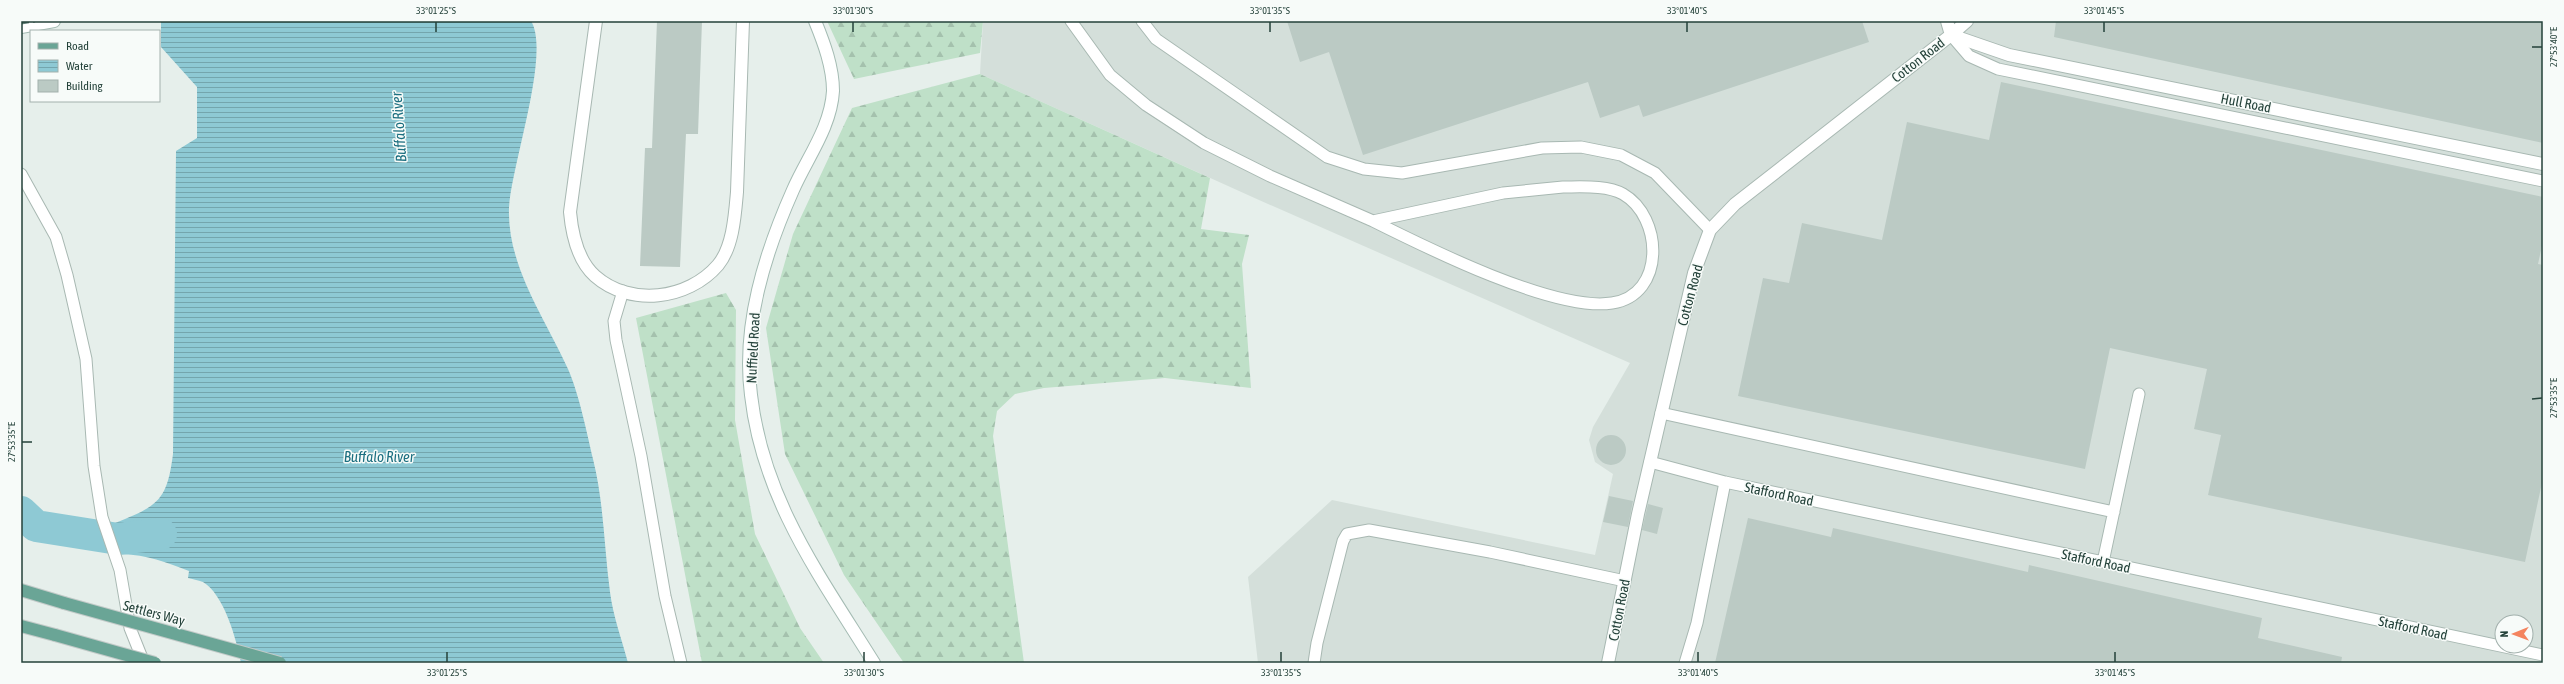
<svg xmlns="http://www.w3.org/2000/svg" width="2564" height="684" font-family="'Asap Condensed',sans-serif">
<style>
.built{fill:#d4dfda;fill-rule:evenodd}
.forest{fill:url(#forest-firs)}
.water{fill:url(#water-rules)}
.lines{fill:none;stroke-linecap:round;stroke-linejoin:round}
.river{stroke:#8ec9d4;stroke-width:32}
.building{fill:#bbcac4}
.lane-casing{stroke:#a8b8b2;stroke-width:13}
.street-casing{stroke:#a8b8b2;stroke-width:14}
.secondary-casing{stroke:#a4bbb3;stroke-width:14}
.primary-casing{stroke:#c2cac8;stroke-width:14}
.lane{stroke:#fff;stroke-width:11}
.street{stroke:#fff;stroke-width:12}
.secondary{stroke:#fff;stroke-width:12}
.primary{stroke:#6aa596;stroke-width:12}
.rail{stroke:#5f7d75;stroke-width:3;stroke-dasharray:8 4;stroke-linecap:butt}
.primary-bridge-casing{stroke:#c2cac8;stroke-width:14;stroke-linecap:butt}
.primary-bridge{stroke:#6aa596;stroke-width:12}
.ticks{fill:none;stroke:#24423a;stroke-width:1.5}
.labels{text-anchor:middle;stroke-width:3;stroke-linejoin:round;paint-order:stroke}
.street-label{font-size:14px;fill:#24423a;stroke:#f7fbf9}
.water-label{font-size:15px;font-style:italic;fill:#1c6f80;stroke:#f7fbf9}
.neatline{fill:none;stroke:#24423a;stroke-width:1.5}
.ticks-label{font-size:10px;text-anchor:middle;fill:#24423a}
</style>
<defs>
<pattern id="forest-firs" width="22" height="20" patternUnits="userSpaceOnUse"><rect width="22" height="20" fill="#bfe0c8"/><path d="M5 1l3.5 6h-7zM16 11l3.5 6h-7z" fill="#a4c1ad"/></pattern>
<pattern id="water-rules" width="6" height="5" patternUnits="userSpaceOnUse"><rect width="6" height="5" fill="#8ec9d4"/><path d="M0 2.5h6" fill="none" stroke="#74a5ad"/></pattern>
</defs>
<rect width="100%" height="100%" fill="#e6efeb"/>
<path class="built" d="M983,21H2543V663H1258L1248,577L1332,500L1595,555L1613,474L1595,462L1589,440L1593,427L1630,363L1259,200L980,74ZM2502,622H2526V646H2502Z"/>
<path class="forest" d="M827,21H983L980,53L854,79Z
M980,74L1210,178L1201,229L1249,235L1242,264L1251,388L1165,378L1044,388L1015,394L997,411L993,436L1024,663H904L844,575L785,454L766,328L793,234L852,108Z
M726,293L736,310L735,420L755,534L800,628L824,663H702L636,318Z"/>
<path class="water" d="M161,21H531C551,53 511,166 509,208C507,266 545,318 568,369C579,394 587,433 593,459C604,503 604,548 610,592C613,616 622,640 628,663H241C237,641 224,594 203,582C198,580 192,579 188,578L189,571C166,562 147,555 122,554L115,523C158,506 167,501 173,454L176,151L197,138V87L161,47Z"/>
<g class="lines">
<path class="river" d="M21,512L36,526L118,539L161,534"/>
</g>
<path class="building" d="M657,21H702L698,134H686L680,267L640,266L645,148H652Z
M1287,21H1862L1869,42L1643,117L1639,105L1600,118L1588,82L1363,155L1329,52L1300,62Z
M2056,21H2543V143L2054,37Z
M2001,82L2543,197V241L2538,264L2543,265V478L2525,562L2208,495L2221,435L2194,429L2207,369L2110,348L2085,469L1738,396L1763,278L1789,283L1802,223L1882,240L1907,122L1989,140Z
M1596 450a15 15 0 1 1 30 0a15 15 0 1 1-30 0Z
M1609,496L1633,501L1628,527L1603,522Z
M1648,504L1663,508L1657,534L1642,530Z
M1748,518L1831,537L1833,528L2028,572L2029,565L2262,618L2258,638L2342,657L2341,663H1715Z"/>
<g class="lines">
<defs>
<path id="lane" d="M1071,21L1110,75L1146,105L1204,143L1270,176L1373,221
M1142,21L1156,39L1327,157L1364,169L1402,173L1542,148L1581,147L1621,155L1655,173L1710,230
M1951,35L1969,56L1998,69L2543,181
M21,174L56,237L67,275L86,359L94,466L102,517L120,570L130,628L144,663
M1563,187C1581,187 1607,185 1623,194C1663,217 1666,295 1612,303C1555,312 1427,248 1373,221L1503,193Z
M623,291L614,321L616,340L641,456L665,596L681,663
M1661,413L2114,512
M1650,462L1725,482L2543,655
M2103,562L2139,394
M1314,663L1317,643L1343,541L1347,534L1369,530L1490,552L1625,581
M1685,663L1697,623L1725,482"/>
<path id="street" d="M596,21L570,212C572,234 577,260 595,276C630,307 688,300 718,265C733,247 735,215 737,192L743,21
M1947,21L1951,35L1967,21
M1608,663L1638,514L1694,273L1710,230L1735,204L1951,35L2009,55L2543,164"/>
<path id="secondary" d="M815,21C824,43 833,67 833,91C831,127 807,158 793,190C765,253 742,325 751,395C763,500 820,576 874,663
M21,27L54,21"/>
<path id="primary" d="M21,590L64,603
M21,626L55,635"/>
</defs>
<use href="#lane" class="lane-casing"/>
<use href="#street" class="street-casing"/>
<use href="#secondary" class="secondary-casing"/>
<use href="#primary" class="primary-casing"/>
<use href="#lane" class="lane"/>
<use href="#street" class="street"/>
<use href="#secondary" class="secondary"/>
<use href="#primary" class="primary"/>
<path class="rail" d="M21,23L35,21"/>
<defs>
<path id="primary-bridge" d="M64,603L280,663
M55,635L155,663"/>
</defs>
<use href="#primary-bridge" class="primary-bridge-casing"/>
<use href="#primary-bridge" class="primary-bridge"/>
</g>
<path class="ticks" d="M436,22V32M853,22V32M1270,22V32M1687,22V32M2104,22V32M2532,47H2542M2532,399L2542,398M22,442H32M447,652V662M864,652V662M1281,652V662M1698,652V662M2115,652V662"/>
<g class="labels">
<g class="street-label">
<text transform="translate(1918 60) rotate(-38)" y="5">Cotton Road</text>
<text transform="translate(2246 103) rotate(11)" y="5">Hull Road</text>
<text transform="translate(1690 295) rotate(-75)" y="5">Cotton Road</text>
<text transform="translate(753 348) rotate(-87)" y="5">Nuffield Road</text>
<text transform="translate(1779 494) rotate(12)" y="5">Stafford Road</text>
<text transform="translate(2096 561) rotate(12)" y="5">Stafford Road</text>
<text transform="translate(1619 610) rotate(-79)" y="5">Cotton Road</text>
<text transform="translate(154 613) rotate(15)" y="5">Settlers Way</text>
<text transform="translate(2413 628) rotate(12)" y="5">Stafford Road</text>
</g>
<g class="water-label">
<text transform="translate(399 127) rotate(-94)" y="5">Buffalo River</text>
<text x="379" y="462">Buffalo River</text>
</g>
</g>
<rect width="2564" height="684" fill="none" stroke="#f7fbf9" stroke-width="44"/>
<rect x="30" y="30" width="130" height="72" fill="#f7fbf9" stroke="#a3b1ad"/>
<rect x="38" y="43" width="20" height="6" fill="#6aa596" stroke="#a3b1ad"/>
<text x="66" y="50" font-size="12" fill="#24423a">Road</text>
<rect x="38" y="60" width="20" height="12" fill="url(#water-rules)" stroke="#a3b1ad"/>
<text x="66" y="70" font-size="12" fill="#24423a">Water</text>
<rect x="38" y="80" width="20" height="12" fill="#bbcac4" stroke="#a3b1ad"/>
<text x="66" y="90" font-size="12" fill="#24423a">Building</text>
<g transform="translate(2514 634) rotate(269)"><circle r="19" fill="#f7fbf9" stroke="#a3b1ad"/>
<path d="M0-3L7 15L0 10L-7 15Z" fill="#f4845f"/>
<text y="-6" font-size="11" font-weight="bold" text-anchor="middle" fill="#24423a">N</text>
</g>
<rect x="22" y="22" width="2520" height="640" class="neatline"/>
<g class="ticks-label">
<text x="436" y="14">33°01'25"S</text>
<text x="853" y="14">33°01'30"S</text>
<text x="1270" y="14">33°01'35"S</text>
<text x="1687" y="14">33°01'40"S</text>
<text x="2104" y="14">33°01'45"S</text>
<text transform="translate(2553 47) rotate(-90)" y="4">27°53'40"E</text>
<text transform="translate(2553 398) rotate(-90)" y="4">27°53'35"E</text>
<text transform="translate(11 442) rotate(-90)" y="4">27°53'35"E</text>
<text x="447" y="676">33°01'25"S</text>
<text x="864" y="676">33°01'30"S</text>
<text x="1281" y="676">33°01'35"S</text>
<text x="1698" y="676">33°01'40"S</text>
<text x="2115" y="676">33°01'45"S</text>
</g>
</svg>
